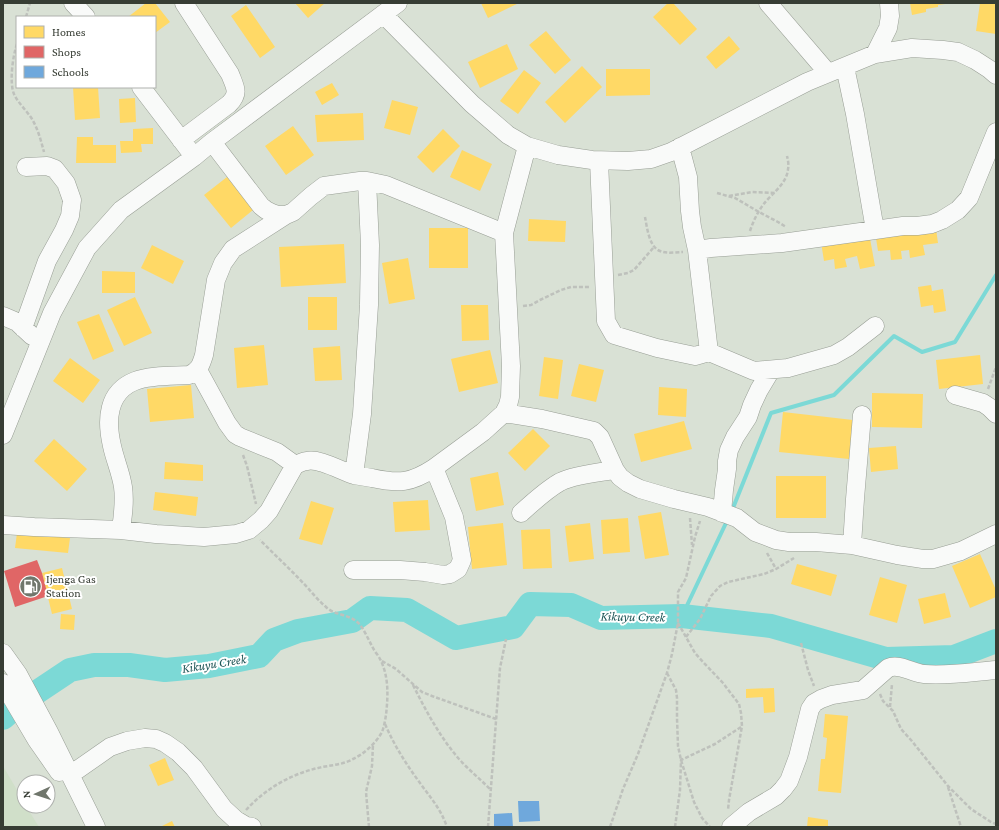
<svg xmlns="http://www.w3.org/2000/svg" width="999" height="830" font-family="'Crimson Pro',serif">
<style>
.built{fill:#d0dfc9}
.homes{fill:#ffd966}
.shops{fill:#e06666}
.schools{fill:#6fa8dc}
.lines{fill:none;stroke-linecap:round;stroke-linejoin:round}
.stream{stroke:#7cd9d6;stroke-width:4}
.river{stroke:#7cd9d6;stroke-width:24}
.minor-casing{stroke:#989e95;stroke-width:19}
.path{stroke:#bec1bc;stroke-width:2.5;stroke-dasharray:4 2;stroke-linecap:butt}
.minor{stroke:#f9faf9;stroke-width:18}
.labels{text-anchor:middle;stroke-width:4;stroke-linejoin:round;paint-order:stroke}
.poi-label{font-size:12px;fill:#373d34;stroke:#fff;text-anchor:start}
.water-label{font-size:13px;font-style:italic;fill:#1e5556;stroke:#fff}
</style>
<rect width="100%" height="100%" fill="#d9e1d5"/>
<path class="built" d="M3,766L24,802V806H26L39,827H3Z"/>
<path class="homes" d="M146,3H155L170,22L155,33V17H128Z
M295,3H325L308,18Z
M481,3H519L488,18Z
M668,3H673L697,29L680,45L653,17Z
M910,3H945V4L938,5V7L926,9V12L912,15Z
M980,3H996V34L976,31Z
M246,5L275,47L260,58L231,16Z
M546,31L571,60L555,74L529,45Z
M729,36L740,49L716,69L706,57Z
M507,44L518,69L480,88L468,62Z
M582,66L602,87L565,123L545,102Z
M606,69H650V95L606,96Z
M524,70L541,83L518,114L500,101Z
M332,83L339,95L322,105L315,92Z
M73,87H98L100,118L75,120Z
M135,98L136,122L120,123L119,99Z
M392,100L418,107L410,135L384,128Z
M363,113L364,140L317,142L315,115Z
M293,126L314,155L286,175L265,146Z
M153,128V144H141L142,152L121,153L120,141H133V129Z
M443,129L460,146L433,173L417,157Z
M77,137H93V145H116V163H76Z
M462,150L492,164L480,191L450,177Z
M227,177L253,210L231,228L204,195Z
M529,219L566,221L565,242L528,241Z
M429,228H468V268H429Z
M936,229L938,243L923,245L925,255L910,258L909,250L901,251L902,259L891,260L890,250L878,251L876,238Z
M869,233L875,266L860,269L857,256L845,259L847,267L835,269L834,259L824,261L821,242Z
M344,244L346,283L281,287L279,247Z
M152,245L184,261L173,284L141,268Z
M408,258L415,299L389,304L382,263Z
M102,271L135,272V293H102Z
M931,285L932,291L943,289L946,311L934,313L933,305L921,307L918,287Z
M135,297L152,333L124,346L107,310Z
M308,297H337V330H308Z
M461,305H488L489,340L462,341Z
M99,314L114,351L93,360L77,322Z
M264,345L268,385L237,388L234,348Z
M340,346L342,380L315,381L313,348Z
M490,350L498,383L459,392L451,359Z
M980,355L983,384L939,389L936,360Z
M544,357L563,360L558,399L539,396Z
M70,358L100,380L83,403L53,381Z
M579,364L604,370L596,402L571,396Z
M191,385L194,418L150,422L147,389Z
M659,387L687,389L686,417L658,415Z
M872,393L923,394L922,428L872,427Z
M783,412L853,420L849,459L779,452Z
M684,421L692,449L641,462L634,434Z
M533,429L550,446L525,471L508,453Z
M54,439L87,469L67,491L34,461Z
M896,446L898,469L871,472L869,448Z
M165,462L203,465V481L164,479Z
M498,472L504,505L476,511L470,478Z
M776,476H826V518H776Z
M155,492L198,497L196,516L153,510Z
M428,500L430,530L395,532L393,502Z
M311,501L334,508L322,545L299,539Z
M661,512L669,555L645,559L638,516Z
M628,518L630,552L603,554L601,520Z
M503,523L507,565L472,569L468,527Z
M590,523L594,559L569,562L565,526Z
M550,529L552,568L523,569L521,530Z
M17,533L70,538L68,553L15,548Z
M980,554L996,590V597L970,608L952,566Z
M797,564L837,575L831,596L791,584Z
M62,568L72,609L52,614L42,573Z
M880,577L907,585L897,623L869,615Z
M945,593L951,617L924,624L918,599Z
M61,614L75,615L74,630L60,629Z
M774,688L775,712L764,713L763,697L746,698V689Z
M825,714L848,716L841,793L818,791L821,759H825L827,738L823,737Z
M165,758L174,780L158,786L149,765Z
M808,817L828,820V827H807Z
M172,821L175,827H160Z"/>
<path class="shops" d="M37,560L42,573L48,596L15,607L4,571Z"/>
<path class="schools" d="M518,801H539L540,821L519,822Z
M512,813L513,827H494V814Z"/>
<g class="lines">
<path class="stream" d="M733,508L771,413L834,395L894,336L922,352L955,342L996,275
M682,616L726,523"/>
<path class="river" d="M3,718L11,711L37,692L70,670L94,665H129L165,670L209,666L259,656L274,640L298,631L352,621L370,608L407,610L456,638L513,627L530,604L571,605L601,618L682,616L771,626L886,659L954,657L996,641"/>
<defs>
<path id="minor" d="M73,3L86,17
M768,3L828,73
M383,14L472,104L508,135L527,146L558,155L592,160L628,161L651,159L671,152L807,82L875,54L912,48L943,50L958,52L975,60L989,69L996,75
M875,54L888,28L890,16L889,3
M845,67L855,114L875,230
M141,87L189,150
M181,140L229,104C240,93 235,87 230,74L184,3
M212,142L261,206L266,210L272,213L278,215H286L293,212L311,196L324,186L360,181H367L386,185L504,233
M680,147L688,177L690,211L692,227L697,250L711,248L782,243L875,230L903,226H917L932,224L942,220L958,210L969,198L996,132
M599,161L606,321L614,335L657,348L695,356L709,352L697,250
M3,316L17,322L32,336
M23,328L47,261L64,230L70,216L72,200L66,183L55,169L47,166L26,167
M709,352L754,371L788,368L834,355L848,347L875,326
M198,370L227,423L235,434L240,437L277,452L295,465
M955,395L983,403L989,407L996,414
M504,413L542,419L594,431L600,437L615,470L620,477L628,483L640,489L674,499L708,507L737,518L755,532L776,540L789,542H816L852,545L897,555L923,559H933L961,551L996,534
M3,435L52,313L87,248L121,210L194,157L212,142L398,3
M354,475L362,414L369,305L370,245L367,181
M521,513C533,502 546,490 560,482C573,475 600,472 615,470
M722,513L724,490L727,469V461L729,450L735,437L748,417L752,405L759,390L771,370
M3,525L34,527L121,530L156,534L204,537L236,534L249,530L261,520L269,511L295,465C299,464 303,461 307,461C319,458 341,471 354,475C360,476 366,477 372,478C399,484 411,483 434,468L483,432L504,413L508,405L510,397L511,366L504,233L527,146
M121,530C123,515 125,501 123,487C121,473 115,460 112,446C106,420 107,392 135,381C150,375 173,376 189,375C199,371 201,365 204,355L216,280L223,263L233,249L286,215
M852,545L855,499L862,415
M353,570H400L425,572L443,575L450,574L458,569L462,560L454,517L434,468
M3,653L18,674L49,732L96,827
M3,683L36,739L59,772
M70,775L110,747L127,741L145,738L156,739L165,743L178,752L194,768L224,809L236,820L246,826L252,827
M731,827L749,812L776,796L783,789L789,781L798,757L810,709L814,703L821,699L832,695L863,690L888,668C899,663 912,673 924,674C948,676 972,672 996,670"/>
</defs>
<use href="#minor" class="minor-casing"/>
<path class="path" d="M26,17L30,3
M17,44C13,55 9,82 14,94C18,103 27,111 32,119C38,129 41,141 44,152
M717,193L735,198L759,212L778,222L786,227
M729,196L752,192L775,193
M645,217C647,227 649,247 660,251C667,254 676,252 683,252
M750,231C753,222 757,213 763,205C771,194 787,184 788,169C789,165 788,160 787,156
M618,275L628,273L634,270L654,247
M523,306L531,305L540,300L561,290L571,287H590
M988,389L996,367
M243,455L247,466L256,504
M690,518L692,545
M767,553L776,569
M678,623L695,653L703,662L723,683L739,704L741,713L742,726L729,800L728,810
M686,637L700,619L711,596L720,586L728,582L764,574L776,569L794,558
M801,643L808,670L814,686
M382,661L396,669L422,692L432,696L496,719
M667,673L676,690L677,698V718L678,746L681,760L694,802L702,818L710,827
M413,685C426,711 440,737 459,759C469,770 480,779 490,789
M880,694L883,701L893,711L901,729L911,740L948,786L971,809L991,822L996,824
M890,707L892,684
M385,724C394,745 406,764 420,783C430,797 441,809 447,827
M948,787L961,827
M246,810C265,789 291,774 318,768C330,765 343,765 353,759C364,754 376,743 382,732C384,727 385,721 386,715C388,697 389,678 381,661C379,656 374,651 372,646C368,639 365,631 360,625C352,614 335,616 326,607C319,601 313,594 307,587C292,571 276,556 260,540
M369,827L366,792L372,766L373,744
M488,827L500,668L506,639
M610,827L623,789L638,754L667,673L672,654L678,623V592L686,578L695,537L700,521
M675,827L680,790L681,760L715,744L741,727"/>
<use href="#minor" class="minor"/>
</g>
<defs>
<symbol id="fuel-disc" viewBox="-11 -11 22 22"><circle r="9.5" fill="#70766c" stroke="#fff"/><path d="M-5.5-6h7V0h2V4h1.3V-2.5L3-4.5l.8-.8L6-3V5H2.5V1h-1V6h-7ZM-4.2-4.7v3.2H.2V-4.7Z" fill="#fff"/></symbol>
</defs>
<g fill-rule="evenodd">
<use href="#fuel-disc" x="18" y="574" width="25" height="25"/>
</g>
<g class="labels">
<g class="poi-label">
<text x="46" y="583">Ijenga Gas<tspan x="46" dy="14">Station</tspan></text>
</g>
<g class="water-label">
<text transform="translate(633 616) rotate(1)" y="5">Kikuyu Creek</text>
<text transform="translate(214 663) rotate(-9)" y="5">Kikuyu Creek</text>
</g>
</g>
<rect width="999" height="830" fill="none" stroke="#373d34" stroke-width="8"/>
<rect x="16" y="16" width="140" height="72" fill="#ffffff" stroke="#afb1ae"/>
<rect x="24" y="26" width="20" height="12" fill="#ffd966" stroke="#afb1ae"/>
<text x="52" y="36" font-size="12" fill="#373d34">Homes</text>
<rect x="24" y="46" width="20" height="12" fill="#e06666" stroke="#afb1ae"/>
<text x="52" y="56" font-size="12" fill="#373d34">Shops</text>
<rect x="24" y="66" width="20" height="12" fill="#6fa8dc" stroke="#afb1ae"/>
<text x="52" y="76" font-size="12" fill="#373d34">Schools</text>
<g transform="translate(36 794) rotate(267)"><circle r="19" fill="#ffffff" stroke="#afb1ae"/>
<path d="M0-3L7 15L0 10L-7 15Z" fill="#70766c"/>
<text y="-6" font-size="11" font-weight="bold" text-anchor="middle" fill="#373d34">N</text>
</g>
</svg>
